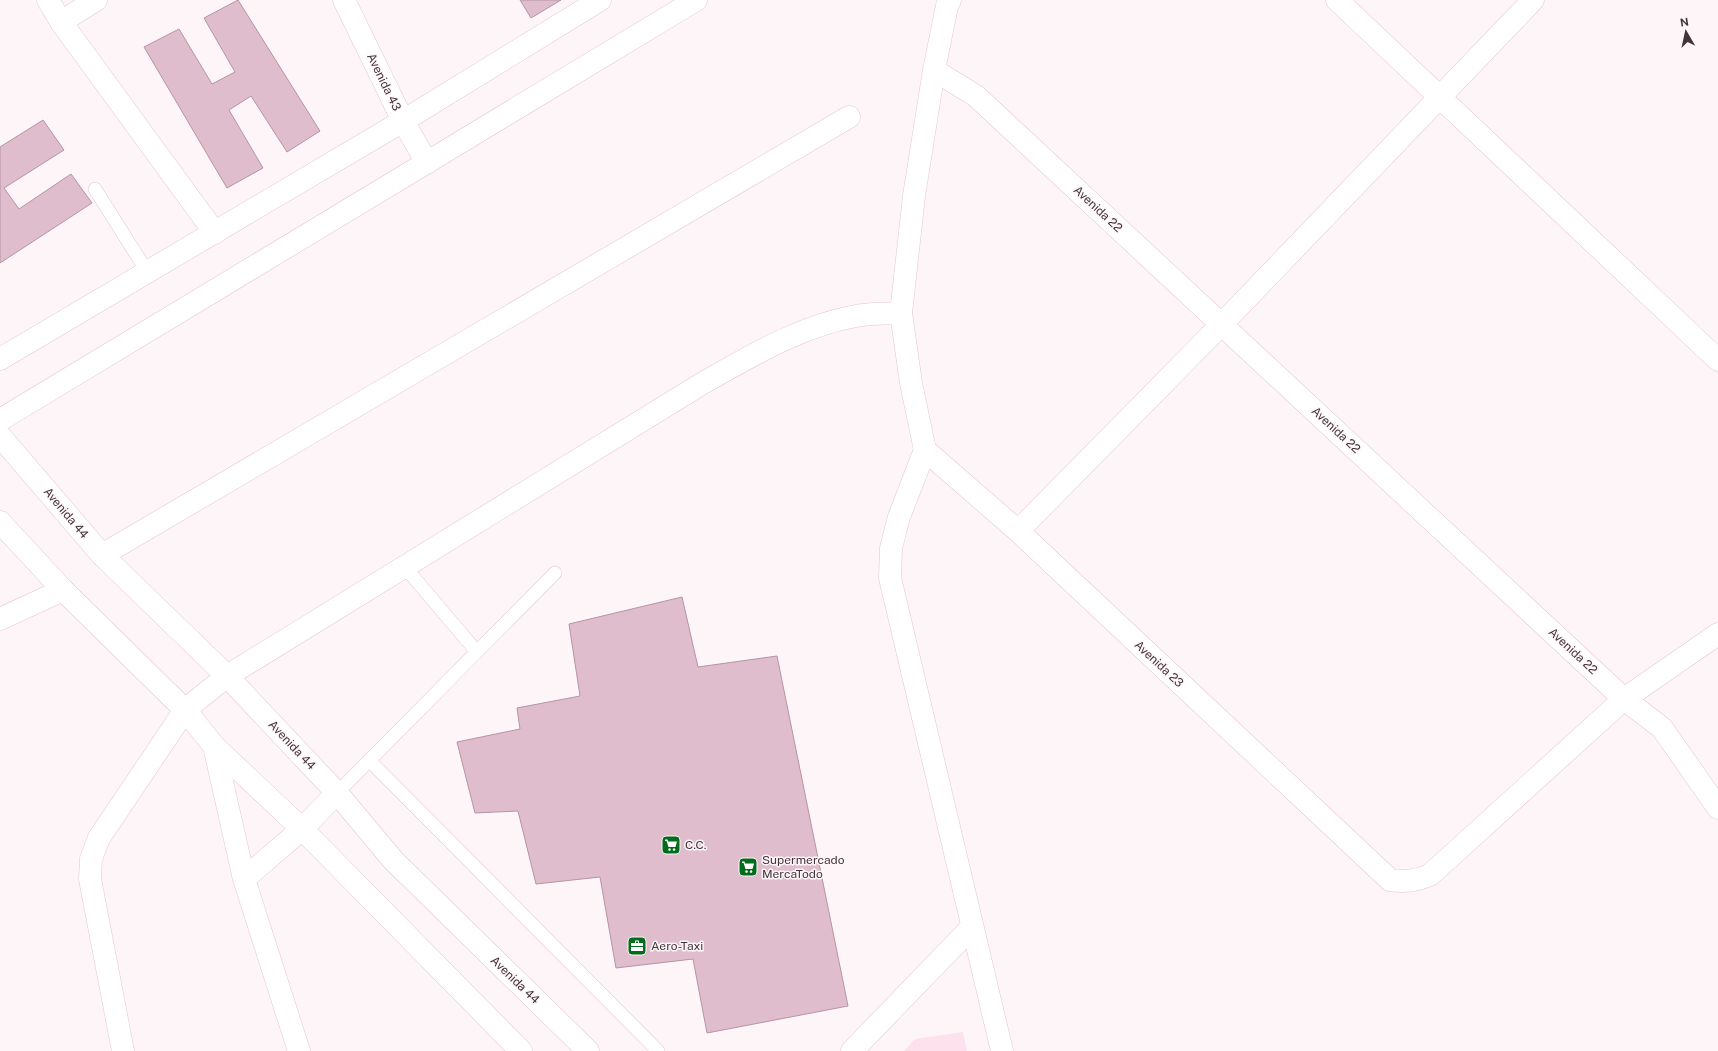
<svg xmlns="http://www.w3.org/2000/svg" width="1718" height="1051" font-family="'Public Sans',sans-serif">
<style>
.built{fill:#fde2ee}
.building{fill:#e0bdcc;stroke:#b694a3}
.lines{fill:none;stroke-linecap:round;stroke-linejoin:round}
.service-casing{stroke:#e7c4d3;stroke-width:14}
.minor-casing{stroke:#e7c4d3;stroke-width:23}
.tertiary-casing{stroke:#e7c4d3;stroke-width:23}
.service{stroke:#fff;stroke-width:13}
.minor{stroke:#fff;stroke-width:22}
.tertiary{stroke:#fff;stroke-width:22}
.labels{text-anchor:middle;stroke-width:3;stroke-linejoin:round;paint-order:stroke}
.street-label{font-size:12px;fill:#42343a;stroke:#fdf5f8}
.poi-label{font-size:12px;fill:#42343a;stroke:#fdf5f8;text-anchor:start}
</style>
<rect width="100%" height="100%" fill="#fdf5f8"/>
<path class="built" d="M963,1032L967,1051H904L915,1039Z"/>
<path class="building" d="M238,0L320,131L287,152L251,96L229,110L263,168L227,188L144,47L179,29L212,84L235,72L204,18Z
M520,0H561L531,18Z
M43,120L64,150L4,188L19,209L71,174L92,203L0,263V147Z
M682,597L698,667L777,656L848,1006L707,1033L693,959L616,968L600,877L536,884L518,811L475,813L457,742L520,729L517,708L580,696L569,624Z"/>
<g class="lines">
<defs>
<path id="service" d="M95,189L148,273
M404,566L477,652
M369,760L658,1051
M337,793L555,573"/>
<path id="minor" d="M48,0L61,22L215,233
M344,0L403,121L427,163
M950,0L947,6L934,70L914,196L901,313L911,383L925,450L899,517L891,548L890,578L1002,1051
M1337,0L1718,360
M61,22L96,0
M934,70L976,96L1624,699L1662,728L1718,808
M0,359L403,121L600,0
M0,420L696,0
M925,450L1018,531L1390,880C1405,882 1416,881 1430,875L1624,699L1718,634
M1018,531L1222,324L1533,0
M102,555L849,117
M0,619L63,590
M214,746L244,879L299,1051
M244,879L302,829L337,793
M123,1051L90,879L91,859L99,838L185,710L227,676L703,383C751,356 800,326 856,316C870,313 886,314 901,313
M852,1051L972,927"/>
<path id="tertiary" d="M0,436L102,555L227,676L337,793L393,860L588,1051
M0,522L63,590L185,710L214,746L302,829L521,1051"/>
</defs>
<use href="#service" class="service-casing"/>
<use href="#minor" class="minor-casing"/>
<use href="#tertiary" class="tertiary-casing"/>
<use href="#service" class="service"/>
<use href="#minor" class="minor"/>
<use href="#tertiary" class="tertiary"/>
</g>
<defs>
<symbol id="supermarket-square" viewBox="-11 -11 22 22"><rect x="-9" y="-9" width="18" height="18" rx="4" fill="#006c1c" stroke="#fdf5f8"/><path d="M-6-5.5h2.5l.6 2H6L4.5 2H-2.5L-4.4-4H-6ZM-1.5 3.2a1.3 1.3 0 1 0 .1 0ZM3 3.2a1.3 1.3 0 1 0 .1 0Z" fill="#fff"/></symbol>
<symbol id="office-square" viewBox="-11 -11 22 22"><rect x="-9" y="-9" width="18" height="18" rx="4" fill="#006c1c" stroke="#fdf5f8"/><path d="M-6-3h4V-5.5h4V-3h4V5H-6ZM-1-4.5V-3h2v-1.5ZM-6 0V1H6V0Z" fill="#fff"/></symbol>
</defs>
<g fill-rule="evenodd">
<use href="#supermarket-square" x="660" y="834" width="22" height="22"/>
<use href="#supermarket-square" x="737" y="856" width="22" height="22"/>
<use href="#office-square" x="626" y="935" width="22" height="22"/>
</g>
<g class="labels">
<g class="street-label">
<text transform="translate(384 82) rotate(64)" y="4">Avenida 43</text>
<text transform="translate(1098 209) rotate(43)" y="4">Avenida 22</text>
<text transform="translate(1336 430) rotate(43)" y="4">Avenida 22</text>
<text transform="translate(66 513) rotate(50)" y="4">Avenida 44</text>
<text transform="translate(1573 651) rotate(43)" y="4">Avenida 22</text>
<text transform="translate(1159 664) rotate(43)" y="4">Avenida 23</text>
<text transform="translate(292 745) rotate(47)" y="4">Avenida 44</text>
<text transform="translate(515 980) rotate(44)" y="4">Avenida 44</text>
</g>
<g class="poi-label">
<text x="685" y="849">C.C.</text>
<text x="762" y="864">Supermercado<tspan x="762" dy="14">MercaTodo</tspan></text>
<text x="651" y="950">Aero-Taxi</text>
</g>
</g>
<g transform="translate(1686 32) rotate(351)" stroke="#fdf5f8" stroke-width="3" paint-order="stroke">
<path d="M0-3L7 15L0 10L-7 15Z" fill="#42343a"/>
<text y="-6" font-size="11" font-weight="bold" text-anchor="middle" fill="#42343a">N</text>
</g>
</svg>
